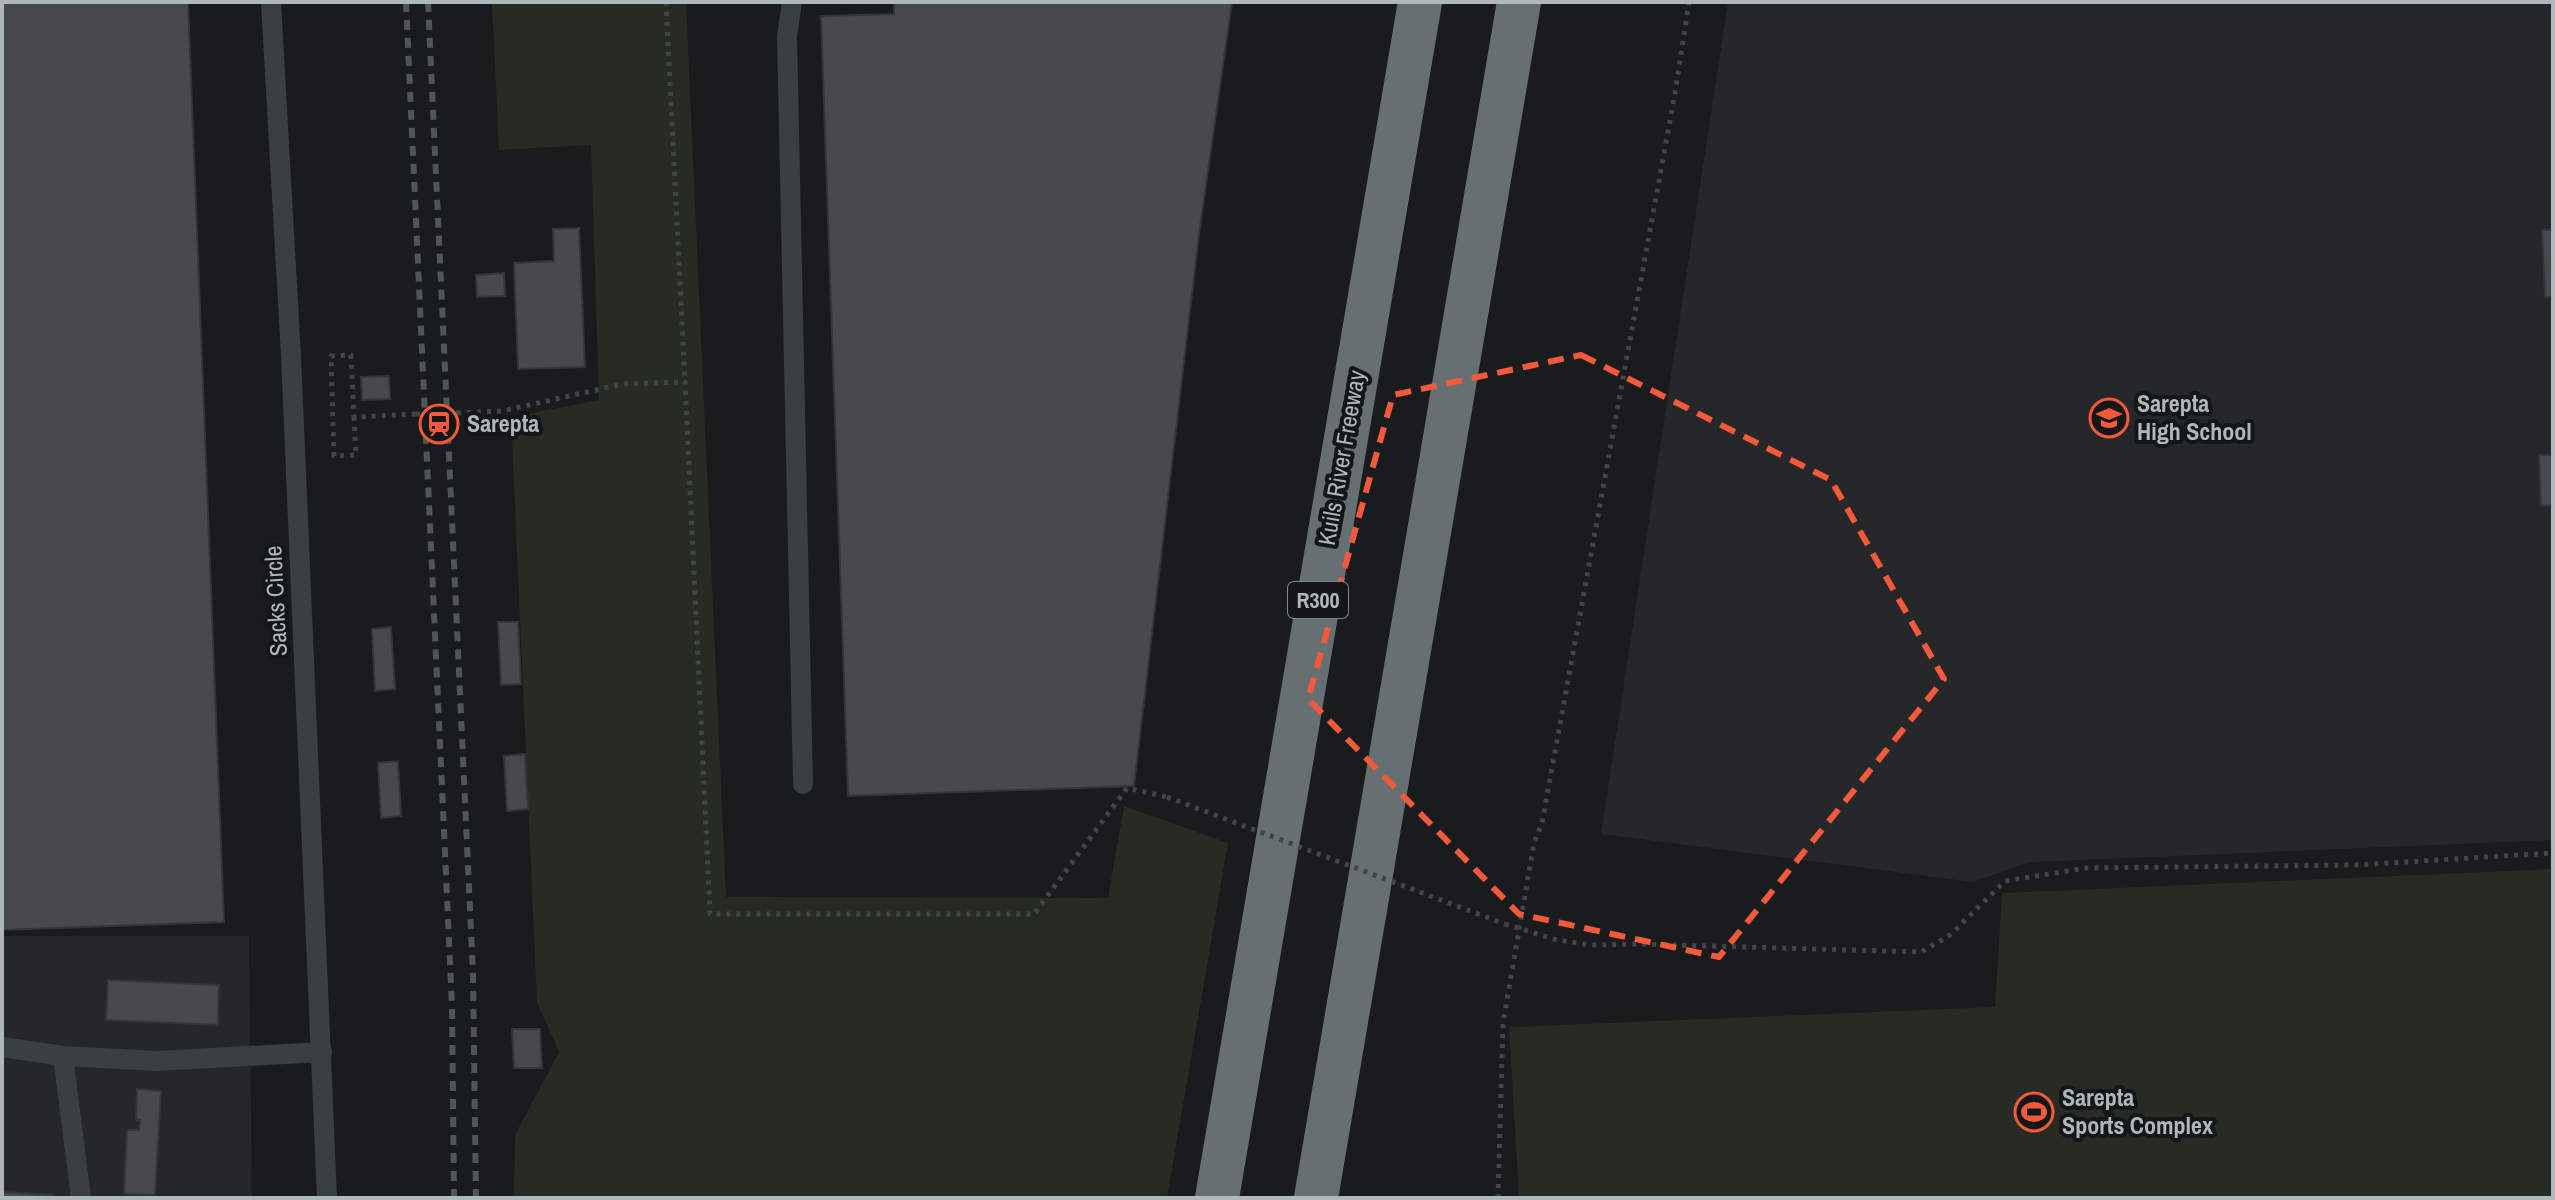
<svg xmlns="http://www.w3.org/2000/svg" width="2555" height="1200" font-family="'Archivo Narrow',sans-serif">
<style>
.built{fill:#252729}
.green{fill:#262c23}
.building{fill:#464a4c;stroke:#333638;stroke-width:2}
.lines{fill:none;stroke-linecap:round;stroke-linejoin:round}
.path{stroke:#404648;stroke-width:5;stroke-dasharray:4 6;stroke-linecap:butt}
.service{stroke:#3a3f41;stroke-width:20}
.motorway{stroke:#666f72;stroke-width:44}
.rail{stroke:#4f5658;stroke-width:6;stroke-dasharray:10 8;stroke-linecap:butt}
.path-bridge{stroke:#404648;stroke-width:5;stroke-dasharray:4 6;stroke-linecap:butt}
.marked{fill:none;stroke:#f3593a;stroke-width:6;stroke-dasharray:16 10;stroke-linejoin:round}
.labels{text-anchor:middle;stroke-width:8;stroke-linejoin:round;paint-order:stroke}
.shield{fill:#141617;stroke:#7e878a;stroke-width:2}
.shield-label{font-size:22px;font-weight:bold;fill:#acb8bb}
.poi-label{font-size:24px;font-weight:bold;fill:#acb8bb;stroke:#141617;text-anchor:start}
.street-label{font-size:24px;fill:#acb8bb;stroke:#141617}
</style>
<rect width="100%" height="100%" fill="#191b1c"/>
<path class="built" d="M1728,2H2553V840L2030,862L1973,882L1601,834Z
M2,936H249L252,1198H2Z"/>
<path class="green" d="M492,2H686L726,897L1108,898L1124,806L1228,843L1167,1198H514L515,1135L559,1052L537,1002L511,417L599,400L591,145L499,150Z
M2553,869V1198H1519L1509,1027L1995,1007L2002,893Z"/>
<path class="building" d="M2,2H188L224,922L2,930Z
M894,2H1232L1199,234L1134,786L848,796L821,16L894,14Z
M579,228L585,367L518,369L514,263L554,261L553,229Z
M2542,230H2553V297H2545Z
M504,273L505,296L477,297L476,275Z
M389,376L390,399L362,400L361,377Z
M2539,455H2553V505L2541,506Z
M498,622H518L521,684L501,685Z
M391,627L395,689L375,691L372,629Z
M525,754L528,809L507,811L504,756Z
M398,761L401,816L381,818L378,763Z
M108,980L219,985L218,1025L106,1020Z
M512,1029H540L542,1068H514Z
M137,1089L161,1091L155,1195L124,1194L127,1130H139L140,1120H136Z
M2,1192L53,1195L52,1198H2Z"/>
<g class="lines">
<path class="path" d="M666,2L685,382
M457,413L502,411L623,384L685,382L710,914H1034L1127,788L1167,797
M354,417L356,455L334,456L331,356L351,355L354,417L416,414
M1505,924L1557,940L1591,945L1638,944L1921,952L1950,935L2005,881L2086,868L2356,865L2553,853
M1498,1198L1503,1023L1534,843L1542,823L1675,93L1689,2"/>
<path class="service" d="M271,2L291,356L327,1198
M792,2L787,36L803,784
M2,1047L63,1056L157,1061L322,1052
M63,1056L81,1198"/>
<path class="motorway" d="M1217,1198L1420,2
M1316,1198L1519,2"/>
<path class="rail" d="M406,2L452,1006L454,1198
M428,2L473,974L476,1198"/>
<path class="path-bridge" d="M416,414L457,413
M1167,797L1505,924"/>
</g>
<path class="marked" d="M1581,355L1831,480L1944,679L1719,957L1519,914L1308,699L1393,395Z"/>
<defs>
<symbol id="school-ring" viewBox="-11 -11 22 22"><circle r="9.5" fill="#141617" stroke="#f3593a" stroke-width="1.5"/><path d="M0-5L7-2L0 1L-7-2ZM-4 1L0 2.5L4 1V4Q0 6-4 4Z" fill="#f3593a"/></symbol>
<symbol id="station-ring" viewBox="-11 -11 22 22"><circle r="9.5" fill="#141617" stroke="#f3593a" stroke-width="1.5"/><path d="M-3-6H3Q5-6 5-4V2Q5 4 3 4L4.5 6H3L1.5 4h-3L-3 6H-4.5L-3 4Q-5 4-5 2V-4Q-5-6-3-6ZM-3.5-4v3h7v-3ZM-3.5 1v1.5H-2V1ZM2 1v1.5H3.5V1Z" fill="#f3593a"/></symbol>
<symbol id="stadium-ring" viewBox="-11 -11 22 22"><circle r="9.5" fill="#141617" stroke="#f3593a" stroke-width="1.5"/><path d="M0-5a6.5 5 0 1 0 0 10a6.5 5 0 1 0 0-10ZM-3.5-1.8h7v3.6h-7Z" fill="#f3593a"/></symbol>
</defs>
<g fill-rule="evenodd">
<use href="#school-ring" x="2087" y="396" width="44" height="44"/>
<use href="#station-ring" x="417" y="402" width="44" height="44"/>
<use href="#stadium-ring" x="2012" y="1090" width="44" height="44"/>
</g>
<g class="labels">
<rect class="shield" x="1288" y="582" width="60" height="36" rx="6"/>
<g class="shield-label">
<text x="1318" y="608">R300</text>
</g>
<g class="poi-label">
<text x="2137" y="412">Sarepta<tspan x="2137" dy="28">High School</tspan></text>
<text x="467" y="432">Sarepta</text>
<text x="2062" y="1106">Sarepta<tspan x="2062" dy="28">Sports Complex</tspan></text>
</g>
<g class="street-label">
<text transform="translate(1342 458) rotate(-80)" y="8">Kuils River Freeway</text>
<text transform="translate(276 601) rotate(-93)" y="8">Sacks Circle</text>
</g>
</g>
<rect width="2555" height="1200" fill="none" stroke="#acb8bb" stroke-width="8"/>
</svg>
